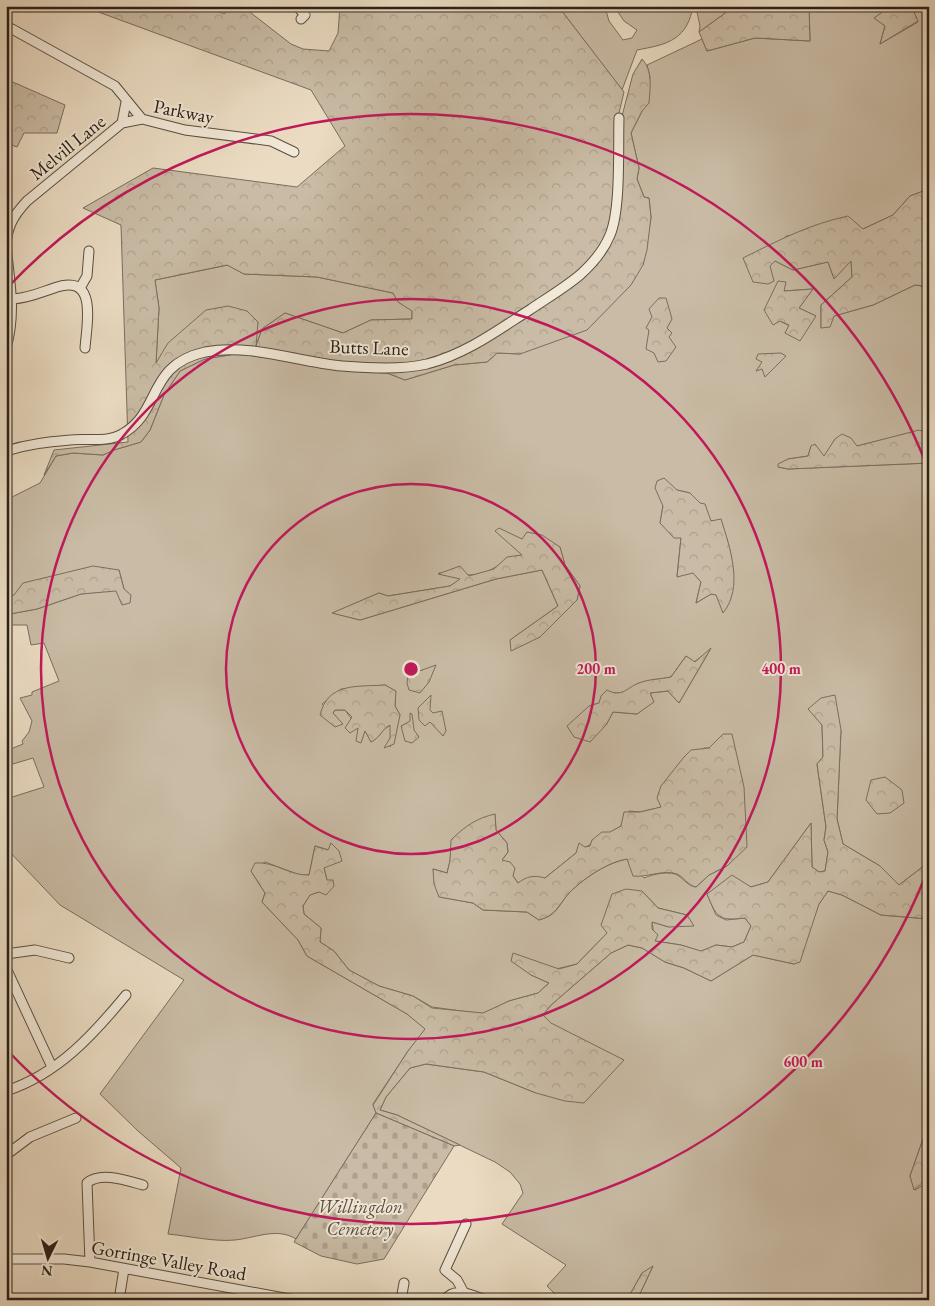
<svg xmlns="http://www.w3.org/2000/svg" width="935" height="1306" font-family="'EB Garamond',serif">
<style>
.grass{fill:#c9bba5;stroke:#7a6e5e;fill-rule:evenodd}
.forest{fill:url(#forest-crowns);stroke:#7a6e5e;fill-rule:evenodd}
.cemetery{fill:url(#cemetery-stones);stroke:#7a6e5e}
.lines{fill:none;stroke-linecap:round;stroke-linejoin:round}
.minor-casing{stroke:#5a4f41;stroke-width:11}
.minor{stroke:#f1e8d7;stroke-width:9}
.ring{fill:none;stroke:#c2185b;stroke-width:2.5}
.labels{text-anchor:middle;stroke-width:4;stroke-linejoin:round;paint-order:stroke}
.street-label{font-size:19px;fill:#2a2016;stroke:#f1e8d7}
.park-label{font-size:19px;font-style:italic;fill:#5a4e41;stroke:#f1e8d7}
.centre{fill:#c2185b;stroke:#f1e8d7;stroke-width:2.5}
.ring-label{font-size:15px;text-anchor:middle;font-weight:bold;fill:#c2185b;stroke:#f1e8d7;stroke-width:4;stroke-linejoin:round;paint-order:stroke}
</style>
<defs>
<pattern id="forest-crowns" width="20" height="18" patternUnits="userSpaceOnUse" patternTransform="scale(1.25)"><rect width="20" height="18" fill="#c9bba5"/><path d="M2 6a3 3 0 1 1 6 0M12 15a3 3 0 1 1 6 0" fill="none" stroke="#ada08d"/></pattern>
<pattern id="cemetery-stones" width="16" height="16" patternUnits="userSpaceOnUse" patternTransform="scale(1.25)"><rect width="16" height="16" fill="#c9bba5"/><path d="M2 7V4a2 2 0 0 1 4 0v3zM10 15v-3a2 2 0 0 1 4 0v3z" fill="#ada08d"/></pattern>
</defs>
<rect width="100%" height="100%" fill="#eadbc2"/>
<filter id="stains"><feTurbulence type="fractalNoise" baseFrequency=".004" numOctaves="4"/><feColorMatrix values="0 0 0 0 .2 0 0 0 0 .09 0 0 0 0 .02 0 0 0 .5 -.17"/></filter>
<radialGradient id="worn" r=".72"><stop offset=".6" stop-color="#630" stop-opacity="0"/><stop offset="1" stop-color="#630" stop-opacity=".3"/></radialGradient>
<path class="grass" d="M558,6H607L605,7L609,21L623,40L632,38L637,30L624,21L614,6H735L699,32L700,26L697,12L692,11C685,42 663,45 637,50L622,90Z
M809,6H835L838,9L844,6H891L875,18L885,26L880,44L918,22L911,6H929V189L910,196L893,215L863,229L786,236L770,265L775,261L793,270L828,262L834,278L851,260L852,277L821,305V328L834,316L873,305L915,285L929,287V433L919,431L857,446L835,439L824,457L811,446L808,456L788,459L778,467L788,469L929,463V862L899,885L880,866L843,844L837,819L841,730L822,724L823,757L817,764L826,827L824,840L828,852L825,871L819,872L812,867L811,823L768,882L751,887L716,888L707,894L716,915L726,920L745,918L751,926L744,942L732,947L716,945L701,952L681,945L655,941L652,922L669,927L687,915L658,908L642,891L607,933L577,964L531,975L549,983L538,993L509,1001L483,1014L432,1007L413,996L379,986L349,970L334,951L320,942L321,928L304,914L303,906L310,895L319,892L327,880L324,868L331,843L329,850L315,846L309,875H300L265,862L251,871L265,893L262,902L298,940L307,956L407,1014L426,1029L408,1051L373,1104L376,1113L296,1239C277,1227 255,1238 235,1240C214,1242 189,1236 168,1234L181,1168L138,1131L100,1094L184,980L60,905L6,848V799L44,787L33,758L6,766V751L23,744L22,741L29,732L32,721L20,698L32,695V692L59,681L44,643L31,645L27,625H6V604L10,614L37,609L81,594L124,589L119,570L6,598V500L40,483L56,456L73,453L103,455L114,450L141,442L150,430L164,395L180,371L205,359L235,354L312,363L335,370L387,373L405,380L454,365L487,362L497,353L520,354L643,265L651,217L649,198L644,197L637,179L639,168L631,133L642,111L650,77L647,65L702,39L707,51L755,38L810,41ZM778,281L784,291L813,289L799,308L816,316L785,333L790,326L780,321ZM677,490L690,493L711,521L721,520C734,561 737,570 723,612L717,595L711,594L696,603L701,582L693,572L677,576L681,538L660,523L663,506ZM560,547L565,565L580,586L577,600L540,637L510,640L558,606L542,570L496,579L360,620L333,613L379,593L388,596L450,586L461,579L439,573C457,575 478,578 494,568C509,559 504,558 523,555L519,550ZM710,650L679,703L668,691L650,693L653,701L637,714L613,712L606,725L589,706L599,703L613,693H624L639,683L671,677L686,656L694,662ZM385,685L395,691V706L400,715L390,747L391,725C382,729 380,737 371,742L365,730L361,742L358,728L345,710H335L333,713L342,724L322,704L341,689ZM723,734L727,866L709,875L696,887C689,886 685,881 679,876C671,870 653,874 644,878L628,859C608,862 584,878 570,892C558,905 558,915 539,920L527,912L483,910L473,903L440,897L433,869L447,873L450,861L452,840L495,814L496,830L507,843L508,852L502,860L518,883L545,878L576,853L621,826L629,811L640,812L662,807L661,803L704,748H709Z
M228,265L244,274L317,277L393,293L398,302L412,310V319L371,320L343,333L285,313L262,329L256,346L255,340L258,322L156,364L159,308L155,280Z
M828,891L842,895L881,915L929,919V1122L910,1176L915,1190L923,1185L929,1176V1300H637L652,1268L642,1273L627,1300H561L547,1286L566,1265L502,1224L523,1193L520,1184L510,1172L495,1162L397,1115L380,1110L386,1097L410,1068L426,1064L484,1072L536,1093L551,1023L543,1015L551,1005L611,953L628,945L642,948L665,962L684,968L711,981L753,955L794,964L819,904Z"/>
<path class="forest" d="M82,6H208L224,14L234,6H242L291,44L303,49L329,51L338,33L340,6H558L624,92L619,113L622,116L633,74L642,59C653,71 650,88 649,103L642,111L631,133L639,168L637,179L644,197L649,198L651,217L647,250L643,265L631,285L587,330L520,354L497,353L487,362L454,365L405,380L387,373L335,370L258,350L256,346L235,354L205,359L180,371L164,395L150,430L141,442L114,450L103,455L73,453L56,456L44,475L54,450L128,442L121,225L83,208L153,168L297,187L345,146L311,90ZM227,265L244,274L317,277L393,293L398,302L412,311V319L371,320L343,333L285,313L262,329L256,346L258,322L247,311L228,306L206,310L168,343L156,363L159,308L155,280Z
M735,6H809L810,41L755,38L707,51L699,32Z
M891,6H911L918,21L880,44L885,26L874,18Z
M6,79L65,105L57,133H24L17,147L6,143Z
M929,189V287L915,285L873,305L834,316L830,327L821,328V305L852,277L851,261L834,279L828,262L793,270L775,261L770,266L774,281L768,284L753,282L743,258C777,241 810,224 848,216L863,229L893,215L910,196Z
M778,281L786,282L784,291L813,289L799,308L816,316L800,341L785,333L789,325L780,321L773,325L764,310Z
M659,298H666L672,319L667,328L672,333L669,337L676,347L666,361L658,362L654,353L646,349L649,330L646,328L652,317L649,309Z
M781,353L786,356L765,377L762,369L756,371L762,362L756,359L758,354Z
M919,430L929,433V463L788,469L778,467V464L788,459L808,456L811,446L815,444L824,456L835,439L842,434L851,438L857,446Z
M664,478L677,490L690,493L700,503L705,504L711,521L721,519C730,548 744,587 723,613L716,595L711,594L696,603L701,582L693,573L677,577L681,538H674L660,523L663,506L655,488L657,481Z
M499,528L522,539L527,532L542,535L560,547L565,565L580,586L577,600L540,637L511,651L510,640L558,606L542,570L496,579L360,620L332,613L379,593L388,596L450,586L460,579L438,574L460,566L469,576L494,569L507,557L522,555L495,531Z
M93,566L119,570L124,589L131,595L130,603L122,605L116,591L81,594L37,609L10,614L6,598L14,595L23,583Z
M711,648L679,703L668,691L650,693L654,702L637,714L613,712L606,725L590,742L574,737L567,726L589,706L599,703L601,696L607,690C622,698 626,688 639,683C649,679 661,679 671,677L686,656L695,662Z
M436,665L429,682L420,693L409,690L407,683L408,675Z
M385,685L396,691L395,706L400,715L394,744L384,748L390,738V725C382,729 380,738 371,742L365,731L361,743L356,741L358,728L350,733L345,728L352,717L345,710H335L333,713L343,724L335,727L320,715C328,682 357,687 385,685Z
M431,695L430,710L433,713L442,711L446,731L443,736L430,722L425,726L419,720L418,708Z
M835,695L841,730L837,819L843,844L880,866L899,885L929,862V919L881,915L842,895L828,891L819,904L800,962L794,964L753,955L711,981L684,968L665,962L642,948L628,945L611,953L551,1005L543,1015L551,1023L624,1060L584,1103L565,1101L536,1093L484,1072L426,1064L410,1068L386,1097L380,1110L397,1115L460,1145L454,1146L376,1113L373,1105L408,1051L425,1029L407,1014L307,956L298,940L262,902L265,893L251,871L255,863C274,861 290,876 309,875L315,846L328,850L331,843L339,851L342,861L324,868L327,880H333L334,886L326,895L319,892L310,895L303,906L304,914L321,928L320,942L334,951L349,970L379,986L413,996L432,1008L483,1013L509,1001L538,993L549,983L531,975L511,961L513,953L559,969L577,964L607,933L601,925L612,894L626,889L642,891L658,908L687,915L694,926L669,927L652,922V929L658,935L655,941L681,945L701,951L716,945L732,947L744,942L751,926L745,918C718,921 717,918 707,894L732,875L751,887L768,882L811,823L812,867L819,872L825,871L828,852L824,840L826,827L817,764L823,757L822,725L808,709L821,698Z
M410,713L412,714L414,730L419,737L412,743L405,741L401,726L410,721Z
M723,734H732L744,787L747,847L727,866L709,875L696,887C687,885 684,877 677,874C663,869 647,878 633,876L627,859C608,862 584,878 570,892C558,905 557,915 539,920L527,912L483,910L473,903L439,897L434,884L433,869L447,873L450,861L451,840C465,826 477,818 495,814L496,830L507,843L508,852L502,860L510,862L515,868L513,876L518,883C527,876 534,875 545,878L576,853L579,843L585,847L590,846L592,840L602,832H610L621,826L624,812H640L661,807L657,798L661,786L684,757L691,750L709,748Z
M885,777L902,790L904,803L890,813L877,814L866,800L871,780Z
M929,1122C929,1144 935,1178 914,1190L910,1176Z
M653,1266L637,1300H627L642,1273Z"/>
<path class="cemetery" d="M376,1113L454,1146L384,1259L357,1264L321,1256L294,1242Z"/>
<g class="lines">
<defs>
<path id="minor" d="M297,6L305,15L301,19
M6,27L12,29L115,86L142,119L185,130L271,141L294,152
M122,123L126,102
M6,246C7,227 13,216 27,201L122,123L142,119
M6,247C10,282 16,314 6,348
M80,288L87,276L89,251
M13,299C29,298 39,293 54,288C98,272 87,322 85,348
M6,451C28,444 48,442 70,440C86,438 107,443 122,434C162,412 146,365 205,352C251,343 297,362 342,366C369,368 401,370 427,364C466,354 498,330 531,309C547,298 566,287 581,274C593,263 604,250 610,235C621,209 618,149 619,118
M6,954L35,950L69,958
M6,968L52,1067
M6,1091C58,1074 93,1035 126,995
M6,1155L30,1137L76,1118
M6,1259H64L90,1262L295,1300
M90,1262L87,1183C101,1171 128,1181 143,1185
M464,1293L457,1280L445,1270L466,1224
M119,1300L124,1269
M401,1300L404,1283
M445,1300C454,1286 473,1295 485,1300"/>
</defs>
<use href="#minor" class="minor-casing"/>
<use href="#minor" class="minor"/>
</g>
<g class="ring">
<circle cx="411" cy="669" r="185"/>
<circle cx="411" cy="669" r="370"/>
<path d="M927 872A555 555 0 0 1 8 1051M8 287A555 555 0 0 1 927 466"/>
</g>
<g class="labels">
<g class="street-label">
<text transform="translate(184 111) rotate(11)" y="7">Parkway</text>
<text transform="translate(67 147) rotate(-39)" y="7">Melvill Lane</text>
<text transform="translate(369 347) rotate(2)" y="7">Butts Lane</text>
<text transform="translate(169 1260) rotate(10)" y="7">Gorringe Valley Road</text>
</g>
<g class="park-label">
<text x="360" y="1213">Willingdon<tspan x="360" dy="22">Cemetery</tspan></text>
</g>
</g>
<circle cx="411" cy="669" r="8" class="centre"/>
<g class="ring-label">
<text x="596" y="674">200 m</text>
<text x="781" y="674">400 m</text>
<text x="803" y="1067">600 m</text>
</g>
<rect width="935" height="1306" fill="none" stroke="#eadbc2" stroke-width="25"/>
<rect x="8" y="8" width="920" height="1291" fill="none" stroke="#2a2016" stroke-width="2.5"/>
<rect x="12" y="12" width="910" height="1281" fill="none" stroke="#2a2016"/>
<g transform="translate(48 1258) rotate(185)" stroke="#f1e8d7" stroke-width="4" paint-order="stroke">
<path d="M0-4L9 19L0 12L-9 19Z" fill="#2a2016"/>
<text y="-8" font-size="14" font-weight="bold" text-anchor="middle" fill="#2a2016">N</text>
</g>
<rect width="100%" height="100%" filter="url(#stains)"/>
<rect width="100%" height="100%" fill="url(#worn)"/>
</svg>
